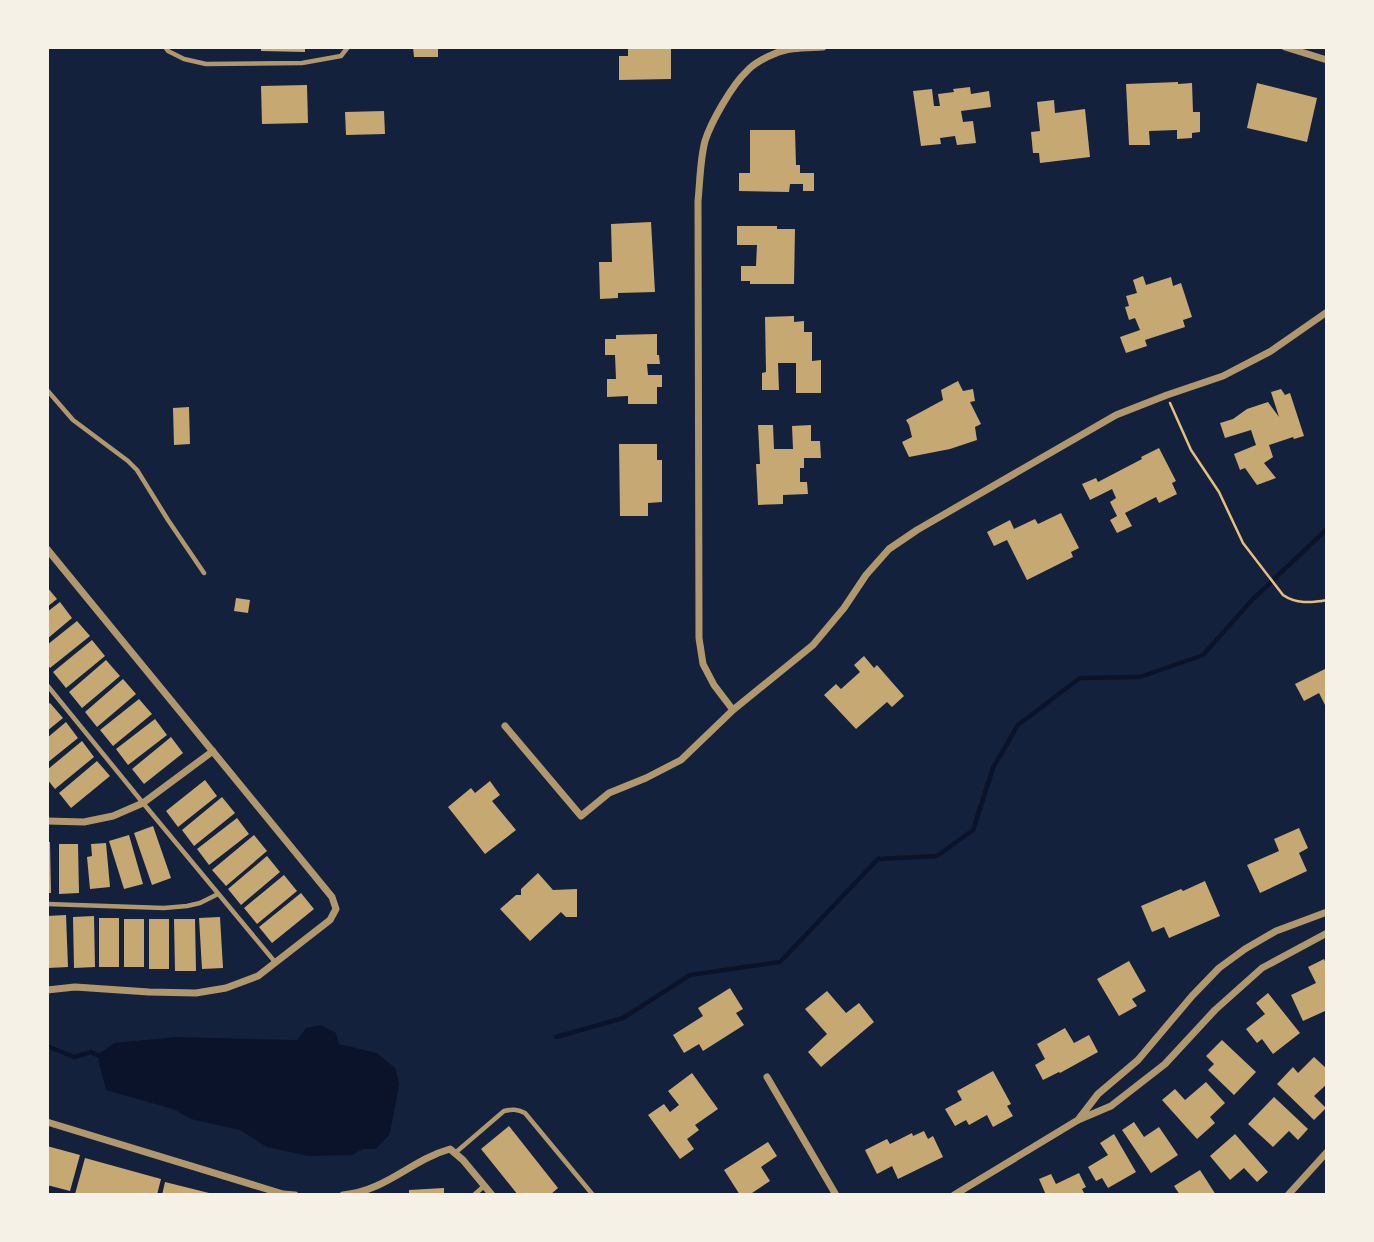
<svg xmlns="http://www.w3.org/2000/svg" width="1374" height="1242" font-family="'DM Sans',sans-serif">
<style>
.water{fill:#0b132b}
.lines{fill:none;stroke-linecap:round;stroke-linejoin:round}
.stream{stroke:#0b132b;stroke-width:4.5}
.building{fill:#c6a872}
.path{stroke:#e5c07b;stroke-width:2.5}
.service{stroke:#b1986c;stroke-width:4.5}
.minor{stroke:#b1986c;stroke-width:7}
</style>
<rect width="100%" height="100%" fill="#14213d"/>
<path class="water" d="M321,1025L336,1033L339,1044L377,1053L396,1069L399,1085L390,1134L376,1149H363L352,1155L308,1156L267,1147L240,1130L191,1119L173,1109L106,1090L97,1055L114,1043L176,1037L297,1040L306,1028Z"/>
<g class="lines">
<path class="stream" d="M556,1037L623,1018L690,975L780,962L878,859L937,856L973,830L993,768L1018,725L1080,678L1140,677L1203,655L1252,600L1327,529
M47,1046L74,1057L91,1052L97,1055"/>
</g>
<path class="building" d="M261,47H305V52L261,51Z
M413,47H438V57H414Z
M628,47H671V79L619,80V56H628Z
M1178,82V84L1192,83L1193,112H1200V132L1192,133V138L1177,139V130L1149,131L1150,145H1129L1126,84Z
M1257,83L1317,98L1307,142L1247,128Z
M307,85L308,123L262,124L261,86Z
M970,87L971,94L989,91L991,107L961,111L963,122L973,121L976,143L957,145L955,136L940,138L941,144L921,146L913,91L932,89L934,106H940L938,94L954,92L953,89Z
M1054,100L1055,113L1085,109L1090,157L1040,163L1039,153H1033L1031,132L1040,131L1037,102Z
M384,111L385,134L346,135L345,112Z
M750,130H795L796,165H800V173H814V191H803V184H790L789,192L739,191V173H750Z
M651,222L655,292L618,293V298L600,299L599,262H612L611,224Z
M737,226H777V229H795L794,284H750V281H741V266H756L757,245H737Z
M1143,276L1146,285L1171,277L1173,286L1181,283L1192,317L1183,320L1185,327L1145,340L1147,346L1126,353L1120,337L1140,330L1135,318L1129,320L1125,307L1129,306L1126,296L1137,293L1133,280Z
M794,316V322L804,321V332H812V361L821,360V393H796V363H778L779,390H762V373L766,372L765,317Z
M657,334V355H659L660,364H647L648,375H662V387H657V404H628V396L607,397V379H616L615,355H605V339H616V335Z
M958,381L963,391L973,389L975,401L970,402L981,424L975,427L977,440L950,449L909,457L902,442L912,437L909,425L906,420L943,400L941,390Z
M1281,389L1285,395L1290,393L1304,436L1294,439L1293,437L1269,445L1273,457L1264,463L1276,478L1257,485L1245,468L1240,470L1234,454L1256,445L1251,430L1225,438L1220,423L1233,419L1247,409L1268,402L1279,417L1271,392Z
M189,407L190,444L174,445L173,408Z
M758,425H773L774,449H793L792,426L811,425V441H820L821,458H804V468H800V482H807L808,494L783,495V504L758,505L756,464H760Z
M619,444H657V460H662V502L648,503V516H620Z
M1159,448L1176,481L1172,483L1177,494L1159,503L1156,497L1125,513L1132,526L1117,533L1110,520L1117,516L1110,502L1116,498L1112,489L1090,500L1082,484L1096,478L1098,482L1142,459L1141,457Z
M1061,513L1079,548L1071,552L1073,557L1027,580L1007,540L994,546L987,532L1010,520L1014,529L1035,519L1038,524Z
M47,587L57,599L47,607Z
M236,598L250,600L248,613L234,611Z
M60,602L72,618L47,639V612Z
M77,621L90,636L50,668L47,664V645Z
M92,640L105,656L66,688L53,672Z
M864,656L874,668L877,665L904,696L892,707L887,702L856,729L824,695L836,684L841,689L860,672L854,665Z
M106,660L120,676L82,708L69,692Z
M1327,668V709L1319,693L1304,701L1295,684Z
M123,679L136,694L97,727L85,712Z
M139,699L152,714L113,746L100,730Z
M50,703L63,718L47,731V705Z
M155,719L167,735L128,765L116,749Z
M66,722L78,738L47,763V738Z
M171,737L183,753L144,784L132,769Z
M82,741L94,757L55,789L47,779V770Z
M97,761L110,776L71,808L59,793Z
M205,780L217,796L178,827L166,811Z
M490,781L500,795L492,801L516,830L485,854L448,807L471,788L475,793Z
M222,797L235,813L194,846L182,830Z
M237,818L249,834L209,865L197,849Z
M153,826L171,878L152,885L134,833Z
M1299,828L1308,848L1299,853L1307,871L1260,893L1247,865L1279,851L1274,839Z
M129,835L143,884L124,889L109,841Z
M254,835L267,851L226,886L212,870Z
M47,842H50L51,893H47Z
M106,843L110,887L90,889L87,857L92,856L91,844Z
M59,844H78L79,893L59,894Z
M267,856L280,872L241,905L228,889Z
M538,873L553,890L577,889V917H566L561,912L530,941L500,909L516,895H521V889Z
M284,875L297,891L257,924L244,908Z
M1205,881L1220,916L1169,938L1164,927L1152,932L1141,906L1181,889L1183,891Z
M301,893L314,909L272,943L259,927Z
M66,915L68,967L48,968L47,916Z
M94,916L95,967L74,968L73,917Z
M220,917L223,968L202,969L199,918Z
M99,918H119V967H99Z
M124,919H144V967H124Z
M149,919H169V969H149Z
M174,919H195L196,971H175Z
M1324,959L1327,966V1015L1325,1011L1303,1021L1291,995L1316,983L1308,967Z
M1129,961L1146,991L1132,999L1137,1006L1119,1016L1097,979Z
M730,988L743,1009L736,1013L744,1025L703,1051L699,1044L684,1053L673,1035L703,1016L698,1008Z
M827,991L846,1013L859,1003L874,1022L821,1067L808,1052L827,1034L805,1009Z
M1268,993L1300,1033L1273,1054L1262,1039L1257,1043L1246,1029L1265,1014L1256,1003Z
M1065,1028L1074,1043L1089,1035L1098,1052L1060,1073L1059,1072L1043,1080L1035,1065L1045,1059L1037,1044Z
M1222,1040L1256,1072L1234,1095L1208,1070L1214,1064L1206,1056Z
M1314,1057L1327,1069V1084L1314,1096L1326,1108L1314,1120L1277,1084L1293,1067L1298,1073Z
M993,1071L1011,1104L1007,1106L1013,1116L993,1127L987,1115L969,1125L966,1120L955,1126L945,1109L962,1100L957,1091Z
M692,1073L718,1109L695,1125L699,1130L687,1139L694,1149L680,1159L648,1115L664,1104L670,1112L679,1105L668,1091Z
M1206,1082L1225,1103L1210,1117L1215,1123L1197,1139L1162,1100L1175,1089L1185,1100Z
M1274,1097L1308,1129L1298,1140L1289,1131L1273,1147L1248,1124Z
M1134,1122L1144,1137L1159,1127L1178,1155L1151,1173L1122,1130Z
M509,1126L558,1188L550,1195H518L481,1149Z
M924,1131L928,1139L933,1136L943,1157L898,1179L892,1166L877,1174L865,1150L887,1139L890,1144L912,1133L913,1136Z
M1114,1134L1136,1172L1108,1188L1102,1178L1096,1181L1088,1167L1108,1155L1100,1143Z
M1235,1134L1268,1172L1257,1182L1244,1168L1230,1180L1210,1156Z
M768,1142L777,1156L761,1167L770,1181L749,1195H740L724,1170Z
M47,1146L80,1155L70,1191L47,1185Z
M85,1158L161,1179L157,1195L75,1194Z
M1200,1170L1216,1195H1180L1174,1186Z
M1079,1173L1086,1187L1082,1189L1085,1195H1046L1039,1179L1051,1174L1056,1184Z
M165,1182L213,1194V1195H162Z
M444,1188V1195H409V1190Z"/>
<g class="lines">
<path class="path" d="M1170,403L1191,450L1219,492L1243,543L1283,595C1296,604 1311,603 1327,600"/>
<path class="service" d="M165,47L168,51L184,59L206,64L302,63L341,56L348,47
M47,390L73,420L128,461L137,470L168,520L204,573
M47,685L143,803L275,962
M47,904L164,908L187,906L200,903L218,894
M455,1153L504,1111C512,1109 517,1109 525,1113L593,1195
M474,1195L484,1186"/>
<path class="minor" d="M1285,47L1327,60
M47,549L332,897L336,909L330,920L258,976L226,988L196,993L149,992L75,987L47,990
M733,710L714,685L703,664L699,638L698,201C700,182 700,160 705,141C711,122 732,85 747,71C753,64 766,57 774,54C789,47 808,48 823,47
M505,726L581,816L609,793L646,778L681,760L733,710L813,645L844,608L866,575L889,549L917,530L1116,415L1167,395L1223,376L1271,351L1327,312
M47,821L84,822L113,816L143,803L213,751
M767,1077L836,1195
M1078,1120L1098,1094L1138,1060L1192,996L1219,968L1245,949L1276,931L1327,912
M47,1122L283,1194L295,1195
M343,1195C386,1191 411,1160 450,1149L463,1160L492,1195
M954,1195L1078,1120L1111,1106L1165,1064L1215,1010L1262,968L1327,933
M1288,1195L1327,1152"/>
</g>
<rect width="1374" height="1242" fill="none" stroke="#f6f1e7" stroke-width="98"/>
</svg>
